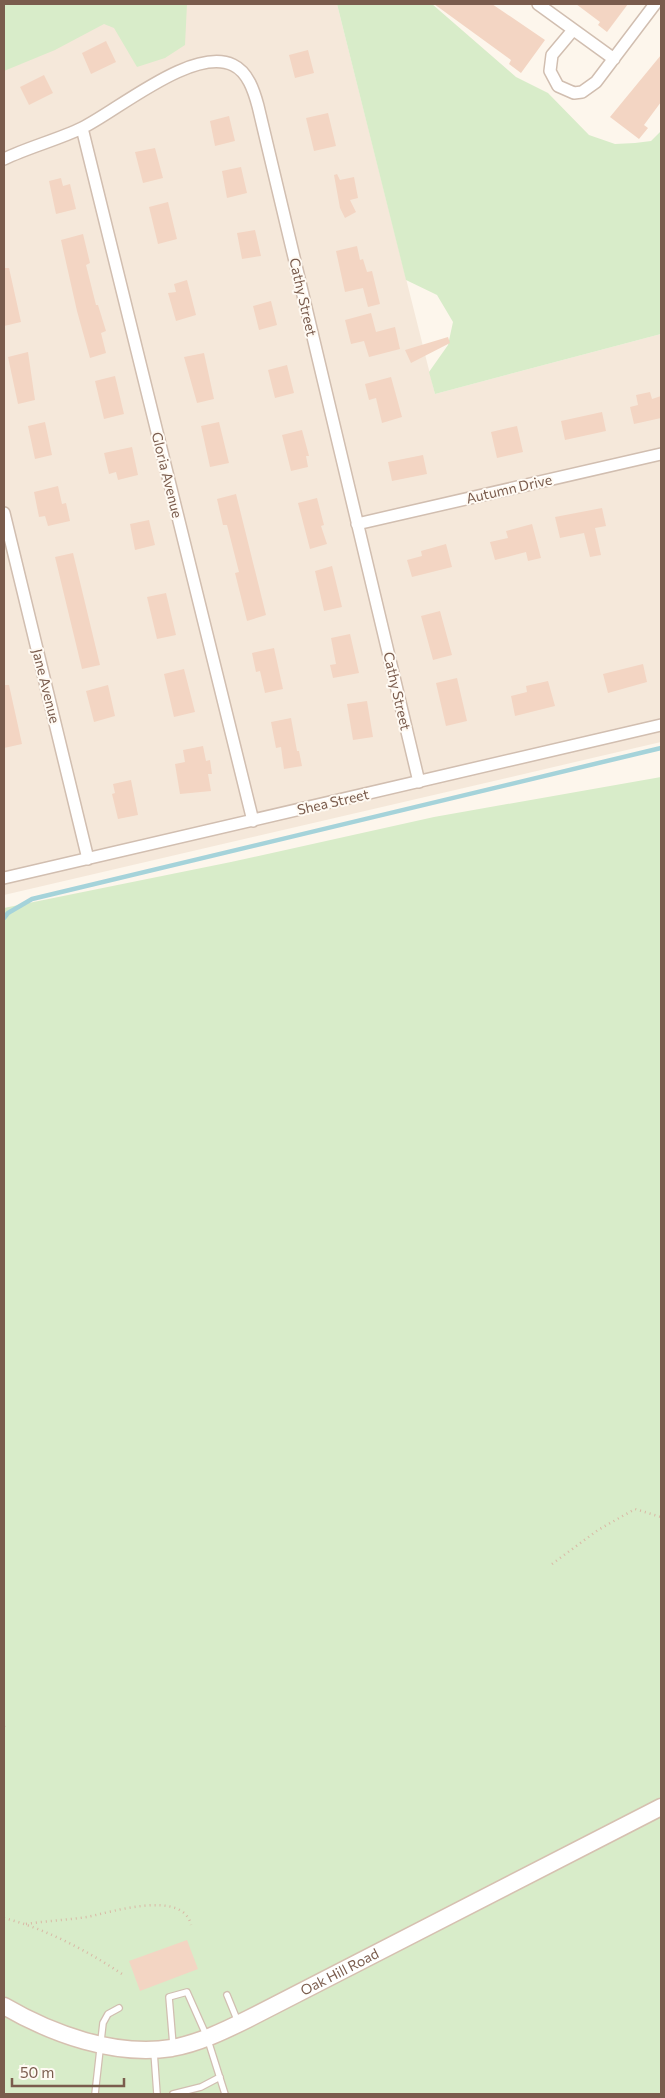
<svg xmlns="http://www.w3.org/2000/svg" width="665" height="2098" font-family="Commissioner,sans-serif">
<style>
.residential{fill:#f5e8da}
.green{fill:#d8ecc9}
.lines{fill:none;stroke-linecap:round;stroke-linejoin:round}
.stream{stroke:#a5d3da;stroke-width:4.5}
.building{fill:#f3d5c3}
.lane-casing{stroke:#d1beb0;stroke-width:8}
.street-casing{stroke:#d1beb0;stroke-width:14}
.secondary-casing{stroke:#d6c0b0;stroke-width:19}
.path{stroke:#d9b8a5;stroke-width:2.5;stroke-dasharray:1 4;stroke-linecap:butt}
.lane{stroke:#fff;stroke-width:5.5}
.street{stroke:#fff;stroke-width:11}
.secondary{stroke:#fff;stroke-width:16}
.labels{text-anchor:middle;stroke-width:4;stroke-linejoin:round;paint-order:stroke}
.street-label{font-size:14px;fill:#7a5c4d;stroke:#fffaf3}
</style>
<rect width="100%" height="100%" fill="#fdf6ec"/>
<path class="residential" d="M84,4H337L435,394L661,334V742L4,895V49Z"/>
<path class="green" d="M4,4H187L185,45L165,58L137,67L114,28L104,24L55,50L4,71Z
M337,4H432L516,77L548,93L589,135L615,144L635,143L651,141L661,131V334L435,394L429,372L448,345L453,322L437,295L406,280Z
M661,777V2094H4V908L231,862L434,817Z"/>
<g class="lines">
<path class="stream" d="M4,918L8,913L32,899C242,848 452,800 661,748"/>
</g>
<path class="building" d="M434,4H492L545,40L521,73L509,64L511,60Z
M576,4H628L607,32L598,25L600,22Z
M106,41L116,62L91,74L82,53Z
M308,50L314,73L295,78L289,55Z
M661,55V102L644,125L648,128L639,139L610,117Z
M44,75L53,93L29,105L20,87Z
M328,113L336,146L314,151L306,118Z
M229,116L235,141L215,146L210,121Z
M155,148L163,178L143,183L135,152Z
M241,167L247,193L227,198L222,171Z
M337,174L340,180L354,177L358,198L350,200L356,212L345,218L340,208L334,175Z
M61,178L63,186L70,184L76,209L56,214L49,181Z
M168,202L177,239L158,244L149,207Z
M255,230L261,256L242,259L237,233Z
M83,234L90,263L86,265L96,305H98L106,331L101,333L106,353L90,358L77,311L61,240Z
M357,246L360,260L363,259L367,272L372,271L380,304L368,307L363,288L345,292L336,251Z
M4,268H9L21,322L4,326Z
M187,280L196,315L176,321L168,293L176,292L174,284Z
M271,301L277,325L259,330L253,306Z
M371,313L376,332L395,327L400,349L369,357L364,341L351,344L345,320Z
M448,337L450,343L411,363L405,350Z
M28,352L35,400L18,404L8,357Z
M204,353L214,399L197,403L184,357Z
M287,365L294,393L275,398L268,370Z
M115,376L124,414L104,419L95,381Z
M391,377L402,417L382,423L376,398L369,400L365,384Z
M650,392L652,399L661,396V418L634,424L630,407L638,405L636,395Z
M602,412L606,431L565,440L561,421Z
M45,422L52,455L35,459L28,426Z
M219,422L229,463L210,467L201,426Z
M517,426L523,452L497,458L491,432Z
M302,430L309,456H306L308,467L291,471L282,435Z
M132,447L138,475L118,480L116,472L109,474L104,453Z
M423,455L427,474L392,481L388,462Z
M58,486L62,504L66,503L70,521L48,526L45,516L39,517L34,492Z
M236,494L266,615L247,621L235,573L239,572L227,525H223L217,499Z
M317,498L324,525L321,526L327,544L310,549L298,503Z
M602,508L606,526L595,528L601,555L590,557L584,533L560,538L555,517Z
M149,520L155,545L135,550L130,524Z
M532,524L541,558L528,561L526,552L495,560L490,542L508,538L506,531Z
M446,544L452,567L412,577L407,560L422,556L421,551Z
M73,553L100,665L82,669L55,557Z
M332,566L342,607L324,611L315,571Z
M166,593L176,635L157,639L147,597Z
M440,611L452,655L433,660L421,616Z
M350,634L359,673L333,678L330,665L336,664L331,638Z
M274,648L283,689L265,693L260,671L256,672L252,653Z
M643,664L647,682L608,693L603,674Z
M184,669L195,712L174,717L164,674Z
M457,678L467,721L446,726L436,683Z
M548,681L555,706L515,716L511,696L527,692L526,686Z
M4,685H9L22,744L4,748Z
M108,685L115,716L94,722L86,691Z
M367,701L373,737L353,740L347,704Z
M291,718L297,751H299L302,766L284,769L281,747L276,748L271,722Z
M203,746L206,761L210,760L212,774H208L211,791L180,794L175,764L185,762L183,750Z
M131,780L138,815L118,819L112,794L115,793L113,784Z
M187,1940L198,1969L140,1991L129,1961Z"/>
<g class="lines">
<defs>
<path id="lane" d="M227,1995L238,2022
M173,2045L169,1997L187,1992L207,2037L225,2094
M154,2052L157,2094
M95,2094L103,2023L108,2014L119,2008
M173,2094L201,2087L220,2077"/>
<path id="street" d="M538,4L614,59
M573,30L552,55L550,71L558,86L574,93L582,92L596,82L655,4
M82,128L253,821
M4,159C29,147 57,140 82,128C117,111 193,46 233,65C248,72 254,91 258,106L419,782
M4,513L88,859
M357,524L661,454
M4,878L661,725"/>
<g id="secondary">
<path id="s1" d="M4,2006C52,2034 115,2057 172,2048C199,2043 224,2031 248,2019L661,1807"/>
</g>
</defs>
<use href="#lane" class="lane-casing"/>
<use href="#street" class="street-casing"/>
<use href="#secondary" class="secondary-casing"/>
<path class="path" d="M552,1564L598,1530L635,1509L661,1517
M4,1726L7,1723
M4,1918C46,1929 86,1950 122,1974
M26,1924C46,1921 67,1920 87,1917C112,1912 183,1889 191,1925"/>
<use href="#lane" class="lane"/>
<use href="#street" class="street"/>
<use href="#secondary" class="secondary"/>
</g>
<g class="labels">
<g class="street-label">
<text transform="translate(303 297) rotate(77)" y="5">Cathy Street</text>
<text transform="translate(167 475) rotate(76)" y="5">Gloria Avenue</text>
<text transform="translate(509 489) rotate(-13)" y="5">Autumn Drive</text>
<text transform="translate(46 686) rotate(76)" y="5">Jane Avenue</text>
<text transform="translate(397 691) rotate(77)" y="5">Cathy Street</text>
<text transform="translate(333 802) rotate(-13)" y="5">Shea Street</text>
<text dy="5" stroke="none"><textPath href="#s1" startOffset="361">Oak Hill Road</textPath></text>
</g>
</g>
<rect width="665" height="2098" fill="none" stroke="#7a5c4d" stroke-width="10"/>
<path d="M12 2078v8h112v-8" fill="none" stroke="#7a5c4d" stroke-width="2.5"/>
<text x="20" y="2078" font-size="15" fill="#7a5c4d" stroke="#fffaf3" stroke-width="4" paint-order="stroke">50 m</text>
</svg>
